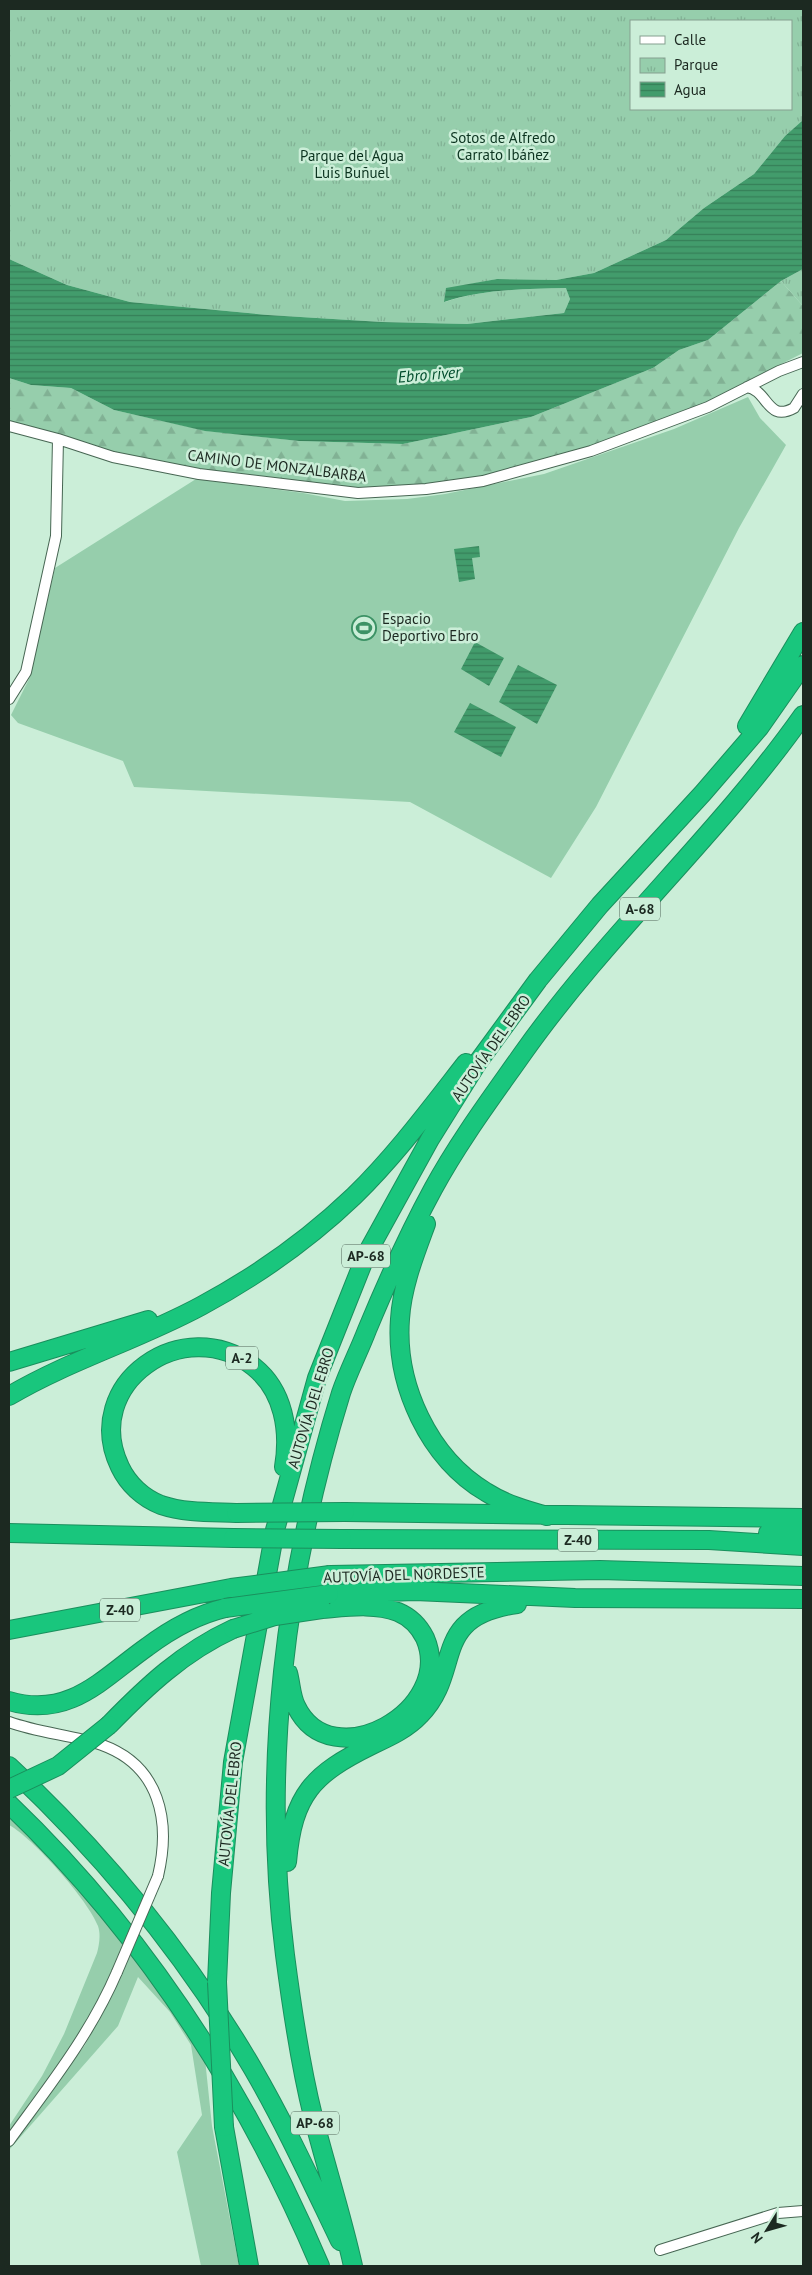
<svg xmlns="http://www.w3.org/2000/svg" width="812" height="2275" font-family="'PT Sans',sans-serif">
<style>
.grass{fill:#96ceac}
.forest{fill:url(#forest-firs)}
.park{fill:url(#park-tufts);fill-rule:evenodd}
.water{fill:url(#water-rules)}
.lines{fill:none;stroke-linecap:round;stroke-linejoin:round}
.street-casing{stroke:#476653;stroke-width:12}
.highway-casing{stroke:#1a8f5d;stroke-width:20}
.street{stroke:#fff;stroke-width:10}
.highway{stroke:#19c67d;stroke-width:18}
.street-bridge-casing{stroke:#476653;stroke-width:12;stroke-linecap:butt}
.highway-bridge-casing{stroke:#1a8f5d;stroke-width:20;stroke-linecap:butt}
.street-bridge{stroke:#fff;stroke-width:10}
.highway-bridge{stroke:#19c67d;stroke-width:18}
.labels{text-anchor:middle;stroke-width:5;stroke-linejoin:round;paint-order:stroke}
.shield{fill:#cbeed8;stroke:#506458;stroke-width:1}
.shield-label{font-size:14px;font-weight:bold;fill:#1c2921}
.park-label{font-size:15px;fill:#0c3420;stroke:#cbeed8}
.street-label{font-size:15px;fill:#1c2921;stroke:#cbeed8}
.poi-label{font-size:15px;fill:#1c2921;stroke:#cbeed8;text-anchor:start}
.water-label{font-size:16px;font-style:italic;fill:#014c2c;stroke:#cbeed8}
</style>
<defs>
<pattern id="forest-firs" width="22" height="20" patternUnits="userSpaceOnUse" patternTransform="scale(1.25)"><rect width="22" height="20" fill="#96ceac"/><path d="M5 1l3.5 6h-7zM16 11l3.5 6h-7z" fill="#81b194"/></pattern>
<pattern id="park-tufts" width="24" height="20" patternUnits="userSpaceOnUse" patternTransform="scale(1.25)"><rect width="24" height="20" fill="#96ceac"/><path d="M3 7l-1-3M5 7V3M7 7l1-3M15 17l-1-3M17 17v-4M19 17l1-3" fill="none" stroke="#81b194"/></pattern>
<pattern id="water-rules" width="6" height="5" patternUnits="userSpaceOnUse" patternTransform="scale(1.25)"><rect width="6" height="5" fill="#429c6c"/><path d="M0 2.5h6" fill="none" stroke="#367f58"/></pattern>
</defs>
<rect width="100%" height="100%" fill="#cbeed8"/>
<path class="grass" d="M748,397L760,418L786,445L739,528L596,807L551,878L410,802L134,787L123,761L18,723L11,715L29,679L55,568L196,479L303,493L345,501L407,499L445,494L544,474L674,429Z
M9,1814L103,1916L155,1982L205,2059L212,2126L239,2266H201L177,2152L202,2115L191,2045L170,2012L138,1977L118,2026L9,2150V2147L85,2045L103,2012L114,1966C93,2029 48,2081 9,2134V2126L42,2076L64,2034L97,1953C99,1945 101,1935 98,1926C89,1901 32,1837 9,1825Z"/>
<path class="forest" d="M781,281L803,306V353L652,429L483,481L358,493L199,474L9,432V378L31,385L71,388L114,410L207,431L299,441L403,444L531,417L653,368L679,350L708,340Z"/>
<path class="park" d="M9,9H803V120L785,136L754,174L704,208L666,240L594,273L556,280L497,279L446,289L445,302C483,289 526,289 567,288L570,299L564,313L467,324L382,322L268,315L130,302L67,285L9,259ZM631,21H791V109H631Z
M803,269V306L781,281Z"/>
<path class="water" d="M803,120V269L781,281L708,340L679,350L653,368L531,417L403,444L299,441L205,431L114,410L71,388L31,385L9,378V259L67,285L130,302L268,315L382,322L467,324L564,313L570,299L566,288C526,289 483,289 444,302L446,288L497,279L556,280L594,273L666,240L704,208L754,174L785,136Z
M479,546L480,557L472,558L475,579L459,582L454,549Z
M475,642L504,658L489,686L461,669Z
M518,665L557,685L537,724L499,702Z
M470,703L516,727L501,757L454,732Z"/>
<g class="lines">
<defs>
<path id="street" d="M747,387C768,390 767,423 794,408L803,394
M9,426L58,439L113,457L199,474L358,493L426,489L483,481L591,451L708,407L779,371L803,362
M9,699L26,672L56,536L58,439
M9,1722C39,1733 72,1735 102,1745C160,1766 171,1821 158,1876
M9,2141C49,2086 90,2035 117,1972
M660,2250L778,2213L803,2211"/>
<path id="highway" d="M747,726L803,632
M426,1224C415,1254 402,1286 400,1319C395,1385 429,1458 486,1492C505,1504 525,1510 547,1516
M9,1362L148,1320
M9,1396C70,1360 138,1340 201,1306C255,1277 309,1239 354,1196C395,1156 430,1109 466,1063
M345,1512L803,1518
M236,1513C211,1512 185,1513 161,1505C143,1498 128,1484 120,1467C80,1384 184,1311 254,1367C284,1391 290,1431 284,1467
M9,1533L233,1538
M768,1533H803
M342,1539L709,1540L803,1546
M330,1575L600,1570L803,1576
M329,1594L415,1591L575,1598L803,1599
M9,1630L231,1588
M288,1673C291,1684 291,1696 296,1706C331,1780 456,1710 425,1638C419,1626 410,1617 398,1612C375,1603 347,1607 322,1609
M9,1701C70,1719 103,1678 147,1647C171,1629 196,1615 225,1608
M109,1725C146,1687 183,1652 233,1629
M9,1766C104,1855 187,1956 253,2069C285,2124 312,2183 340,2241
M9,1804C147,1936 246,2092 320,2266
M287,1862C293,1794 313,1774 372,1745C389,1737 407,1729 420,1715C464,1670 428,1617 517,1604
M217,1982L221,1893L233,1762L275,1530L317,1378L366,1255L430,1139L478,1062L538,980L600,905L703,793L759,728L803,665
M224,2127L249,2266
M353,2266C342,2216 326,2167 313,2116C300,2064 292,2009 285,1955C261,1768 285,1574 341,1393C348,1372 359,1351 367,1330C387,1282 408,1235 433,1189C459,1141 492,1097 523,1053C608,933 719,834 803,715"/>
</defs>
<use href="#street" class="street-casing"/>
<use href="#highway" class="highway-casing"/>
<use href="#street" class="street"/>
<use href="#highway" class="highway"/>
<defs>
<path id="street-bridge" d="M117,1972L158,1876"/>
<path id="highway-bridge" d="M236,1513L345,1512
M233,1538L342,1539
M231,1588L330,1575
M225,1608L329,1594
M233,1629L275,1616L322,1609
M9,1789L58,1766L109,1725
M217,1982L224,2127"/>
</defs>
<use href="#street-bridge" class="street-bridge-casing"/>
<use href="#highway-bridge" class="highway-bridge-casing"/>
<use href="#street-bridge" class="street-bridge"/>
<use href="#highway-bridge" class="highway-bridge"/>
</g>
<defs>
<symbol id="stadium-ring" viewBox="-11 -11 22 22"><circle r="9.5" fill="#cbeed8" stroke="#3c9265" stroke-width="1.5"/><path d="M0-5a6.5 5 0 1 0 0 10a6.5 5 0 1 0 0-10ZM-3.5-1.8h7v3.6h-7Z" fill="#3c9265"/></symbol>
</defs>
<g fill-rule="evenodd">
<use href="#stadium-ring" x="350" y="614" width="28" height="28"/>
</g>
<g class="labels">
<g class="shield">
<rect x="620" y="897.5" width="40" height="23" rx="4"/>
<rect x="342" y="1244.5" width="48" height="23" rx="4"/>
<rect x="226" y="1346.5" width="32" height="23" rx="4"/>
<rect x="558" y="1528.5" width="40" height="23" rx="4"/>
<rect x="100" y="1598.5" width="40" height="23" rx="4"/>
<rect x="291" y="2111.5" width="48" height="23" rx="4"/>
</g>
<g class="shield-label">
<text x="640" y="914">A-68</text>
<text x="366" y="1261">AP-68</text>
<text x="242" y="1363">A-2</text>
<text x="578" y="1545">Z-40</text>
<text x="120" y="1615">Z-40</text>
<text x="315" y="2128">AP-68</text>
</g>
<g class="park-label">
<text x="503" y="143">Sotos de Alfredo<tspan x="503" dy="17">Carrato Ibáñez</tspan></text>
<text x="352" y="161">Parque del Agua<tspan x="352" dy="17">Luis Buñuel</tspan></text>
</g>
<g class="street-label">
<text transform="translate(277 466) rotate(7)" y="5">CAMINO DE MONZALBARBA</text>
<text transform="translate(491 1048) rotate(-55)" y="5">AUTOVÍA DEL EBRO</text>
<text transform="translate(311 1408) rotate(-73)" y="5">AUTOVÍA DEL EBRO</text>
<text transform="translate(404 1575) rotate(-2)" y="5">AUTOVÍA DEL NORDESTE</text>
<text transform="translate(230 1804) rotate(-84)" y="5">AUTOVÍA DEL EBRO</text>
</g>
<g class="poi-label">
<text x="382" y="624">Espacio<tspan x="382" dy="17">Deportivo Ebro</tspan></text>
</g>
<g class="water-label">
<text transform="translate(429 374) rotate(-5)" y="6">Ebro river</text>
</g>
</g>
<rect width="812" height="2275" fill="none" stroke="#1c2921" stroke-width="20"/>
<rect x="630" y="20" width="162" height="90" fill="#cbeed8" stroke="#859f8f"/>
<rect x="640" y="36" width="25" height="8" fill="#ffffff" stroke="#859f8f"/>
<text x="674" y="45" font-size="15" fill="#1c2921">Calle</text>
<rect x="640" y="58" width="25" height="15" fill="url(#park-tufts)" stroke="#859f8f"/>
<text x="674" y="70" font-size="15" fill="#1c2921">Parque</text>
<rect x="640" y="82" width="25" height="15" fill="url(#water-rules)" stroke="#859f8f"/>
<text x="674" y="95" font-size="15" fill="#1c2921">Agua</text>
<g transform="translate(767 2230) rotate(233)" stroke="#cbeed8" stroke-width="4" paint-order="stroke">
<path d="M0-4L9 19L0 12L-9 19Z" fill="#1c2921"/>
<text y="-8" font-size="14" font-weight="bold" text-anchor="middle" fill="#1c2921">N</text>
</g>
</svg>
